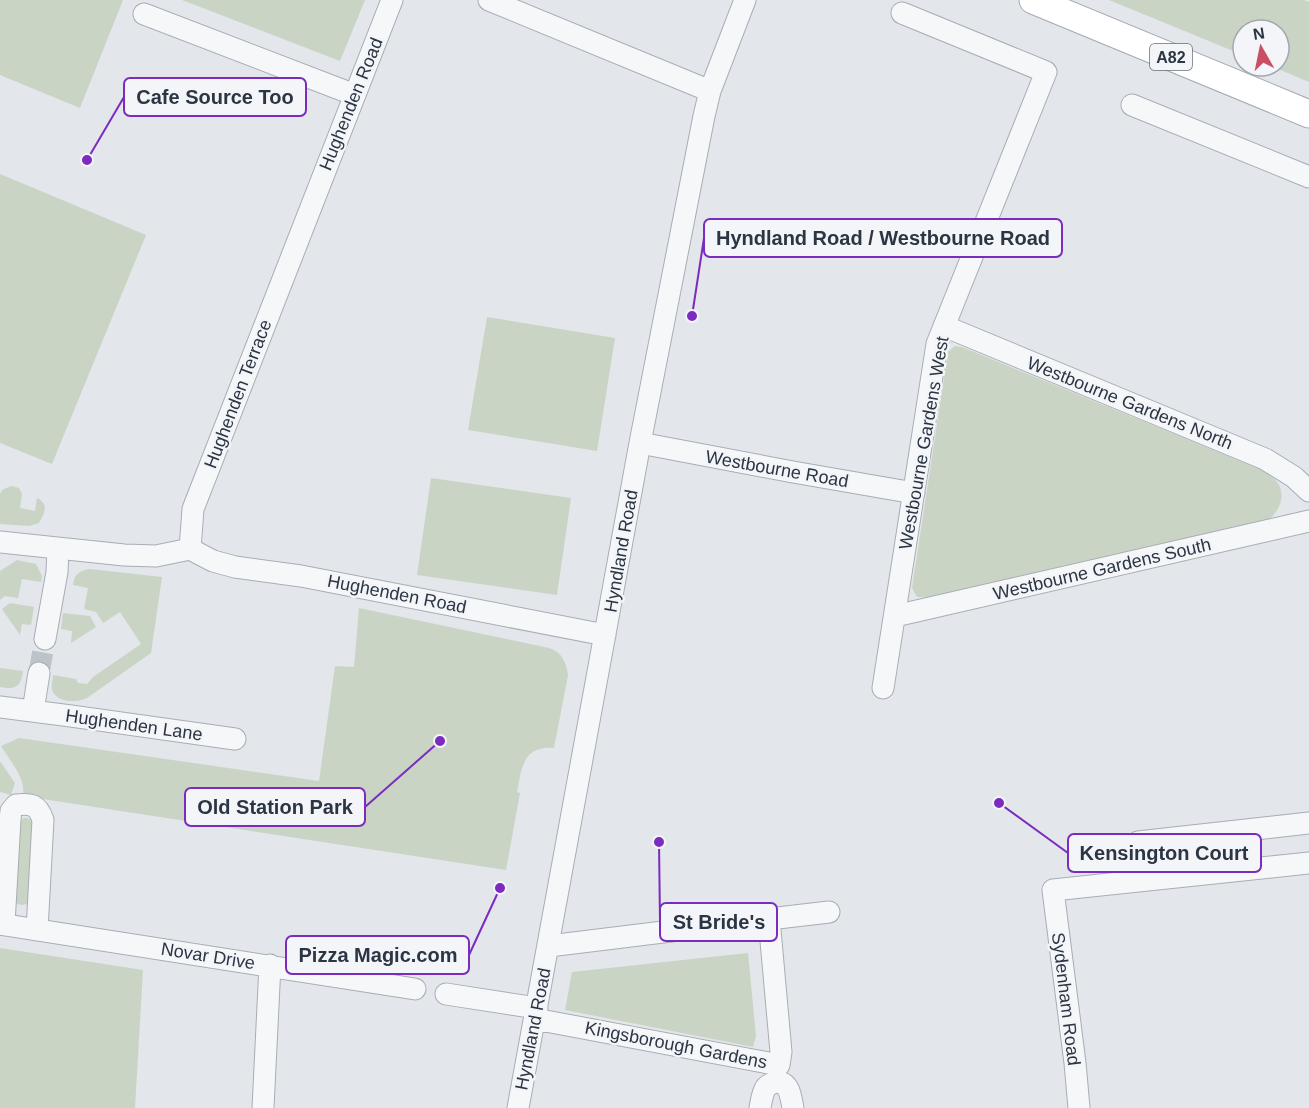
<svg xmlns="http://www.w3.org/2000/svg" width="1309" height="1108" font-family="Arial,sans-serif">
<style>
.green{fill:#c9d4c5}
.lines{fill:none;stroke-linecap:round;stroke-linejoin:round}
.minor-tunnel{stroke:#bec3c9;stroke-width:21;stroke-dasharray:21 10;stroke-linecap:butt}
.minor-casing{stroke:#a8adb5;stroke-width:23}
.major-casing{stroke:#a3abb6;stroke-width:29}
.minor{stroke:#f6f7f9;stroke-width:21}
.major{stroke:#fff;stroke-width:27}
.labels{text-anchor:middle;stroke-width:5;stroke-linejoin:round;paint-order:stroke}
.shield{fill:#f3f5f8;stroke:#676f79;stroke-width:1.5}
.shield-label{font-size:16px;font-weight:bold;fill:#2b3543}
.street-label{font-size:18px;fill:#2b3543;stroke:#f3f5f8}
.leader{fill:none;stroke:#7b2cbf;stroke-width:2}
.callout-dot{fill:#7b2cbf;stroke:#f3f5f8;stroke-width:2}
.callout{fill:#f3f5f8;stroke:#7b2cbf;stroke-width:2}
.callout-label{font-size:20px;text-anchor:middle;font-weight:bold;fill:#2b3543}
</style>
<rect width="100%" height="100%" fill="#e3e6eb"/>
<path class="green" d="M0,0H123L80,108L0,75Z
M182,0H365L340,61Z
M1109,0H1304L1309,2V82L1271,66H1279V30H1243V55Z
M0,174L146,235L52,464L0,443Z
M487,317L615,338L597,451L468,430Z
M955,346L962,347L1262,470C1267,474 1273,477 1277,482C1287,496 1279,512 1267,521L928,597H917L912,588L948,352Z
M431,478L571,498L557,595L417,575Z
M11,486L19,488L22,494L20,508L35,511L37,498C49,504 45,513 39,523L29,526L0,524V494L2,490Z
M17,560L36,564L42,576L41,582L22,579L18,598L5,596L0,600V571Z
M90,569L162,577L151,653L87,698C76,703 57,703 52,690C51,685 53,680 53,675L76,679L78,683L87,684L93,677L141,644L120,612L103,623L96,612L84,609L88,588L73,585C74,574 79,571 90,569Z
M10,603L34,607L31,625L22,624L20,635L2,609Z
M359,608L549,648C562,652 566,662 568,675L554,748C522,746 522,768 517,792L520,793L506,870L23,796C26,778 10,761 1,746L19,738L319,781L335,666L354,667Z
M63,613L90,616L96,627L71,643L72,631L61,629Z
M0,668L23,671C21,687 16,690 0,687Z
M0,761L15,783L11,795L0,792Z
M24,818C31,818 32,820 33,826L29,900L27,904L22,905L17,904L15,900L20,821Z
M0,948L143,970L135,1108H0Z
M748,953L756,1036L753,1047L565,1010L572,972Z"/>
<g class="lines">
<path class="minor-tunnel" d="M39,673L45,639"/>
<defs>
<path id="minor" d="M489,0L710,91
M144,14L355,95
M1132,105L1309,177
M944,326L1265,459L1294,477L1309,491
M640,443L793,472L914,493
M0,542L124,555L156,556L190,549
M190,549L193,509L392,0
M190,549L213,561L235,567L301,576L605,635
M895,616L1309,521
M45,639L57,572L58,549
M883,688L937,344L1046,72L902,13
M0,707L71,716L235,739
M33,711L39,673
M1132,881C1131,867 1126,852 1138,842L1309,823
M769,919L829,912
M0,924L415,989
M4,924L10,820L11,811L16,805C32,803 38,805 43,820L37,930
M446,994L537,1008
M535,1019L779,1065L781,1052L769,919L549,946
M263,1108L270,965
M518,1108L640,443L704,116L710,91L745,0
M760,1108C761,1102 762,1095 765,1089C767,1085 772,1083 777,1082C790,1082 791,1098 793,1108
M1079,1108L1075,1063L1053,890L1309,863"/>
<path id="major" d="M1033,0L1309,114"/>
</defs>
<use href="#minor" class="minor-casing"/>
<use href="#major" class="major-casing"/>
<use href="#minor" class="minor"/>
<use href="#major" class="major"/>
</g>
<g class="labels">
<rect class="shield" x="1150" y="44" width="42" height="26" rx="4.5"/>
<g class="shield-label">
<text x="1171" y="63">A82</text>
</g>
<g class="street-label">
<text transform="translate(351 104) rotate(-68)" y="6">Hughenden Road</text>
<text transform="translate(238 394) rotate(-69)" y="6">Hughenden Terrace</text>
<text transform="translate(1130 403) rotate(22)" y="6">Westbourne Gardens North</text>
<text transform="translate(924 443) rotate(-80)" y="6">Westbourne Gardens West</text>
<text transform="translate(777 469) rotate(10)" y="6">Westbourne Road</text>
<text transform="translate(621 551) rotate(-80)" y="6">Hyndland Road</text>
<text transform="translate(1102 569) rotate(-13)" y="6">Westbourne Gardens South</text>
<text transform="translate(397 594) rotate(11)" y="6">Hughenden Road</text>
<text transform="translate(134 725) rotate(8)" y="6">Hughenden Lane</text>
<text transform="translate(208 956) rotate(9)" y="6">Novar Drive</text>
<text transform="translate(1066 999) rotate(83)" y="6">Sydenham Road</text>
<text transform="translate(533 1029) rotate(-79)" y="6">Hyndland Road</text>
<text transform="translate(676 1045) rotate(11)" y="6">Kingsborough Gardens</text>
</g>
</g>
<path class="leader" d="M87 160L124 97M692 316L704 238M440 741L365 807M999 803L1068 853M659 842L660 922M500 888L469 955"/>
<g class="callout-dot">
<circle cx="87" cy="160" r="6"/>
<circle cx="692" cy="316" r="6"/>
<circle cx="440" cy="741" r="6"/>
<circle cx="999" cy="803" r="6"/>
<circle cx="659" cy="842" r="6"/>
<circle cx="500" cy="888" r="6"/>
</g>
<g class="callout">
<rect x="124" y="78" width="182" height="38" rx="6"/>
<rect x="704" y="219" width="358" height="38" rx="6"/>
<rect x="185" y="788" width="180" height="38" rx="6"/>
<rect x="1068" y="834" width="193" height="38" rx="6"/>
<rect x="660" y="903" width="117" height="38" rx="6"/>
<rect x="286" y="936" width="183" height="38" rx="6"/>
</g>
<g class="callout-label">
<text x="215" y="104">Cafe Source Too</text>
<text x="883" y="245">Hyndland Road / Westbourne Road</text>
<text x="275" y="814">Old Station Park</text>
<text x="1164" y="860">Kensington Court</text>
<text x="719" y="929">St Bride's</text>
<text x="378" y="962">Pizza Magic.com</text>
</g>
<g transform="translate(1261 48) rotate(351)"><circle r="28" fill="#f3f5f8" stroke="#a3a8b0" stroke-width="1.5"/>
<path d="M0-4.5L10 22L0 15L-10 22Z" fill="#ca4e64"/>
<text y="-9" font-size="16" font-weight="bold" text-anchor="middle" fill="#2b3543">N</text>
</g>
</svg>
